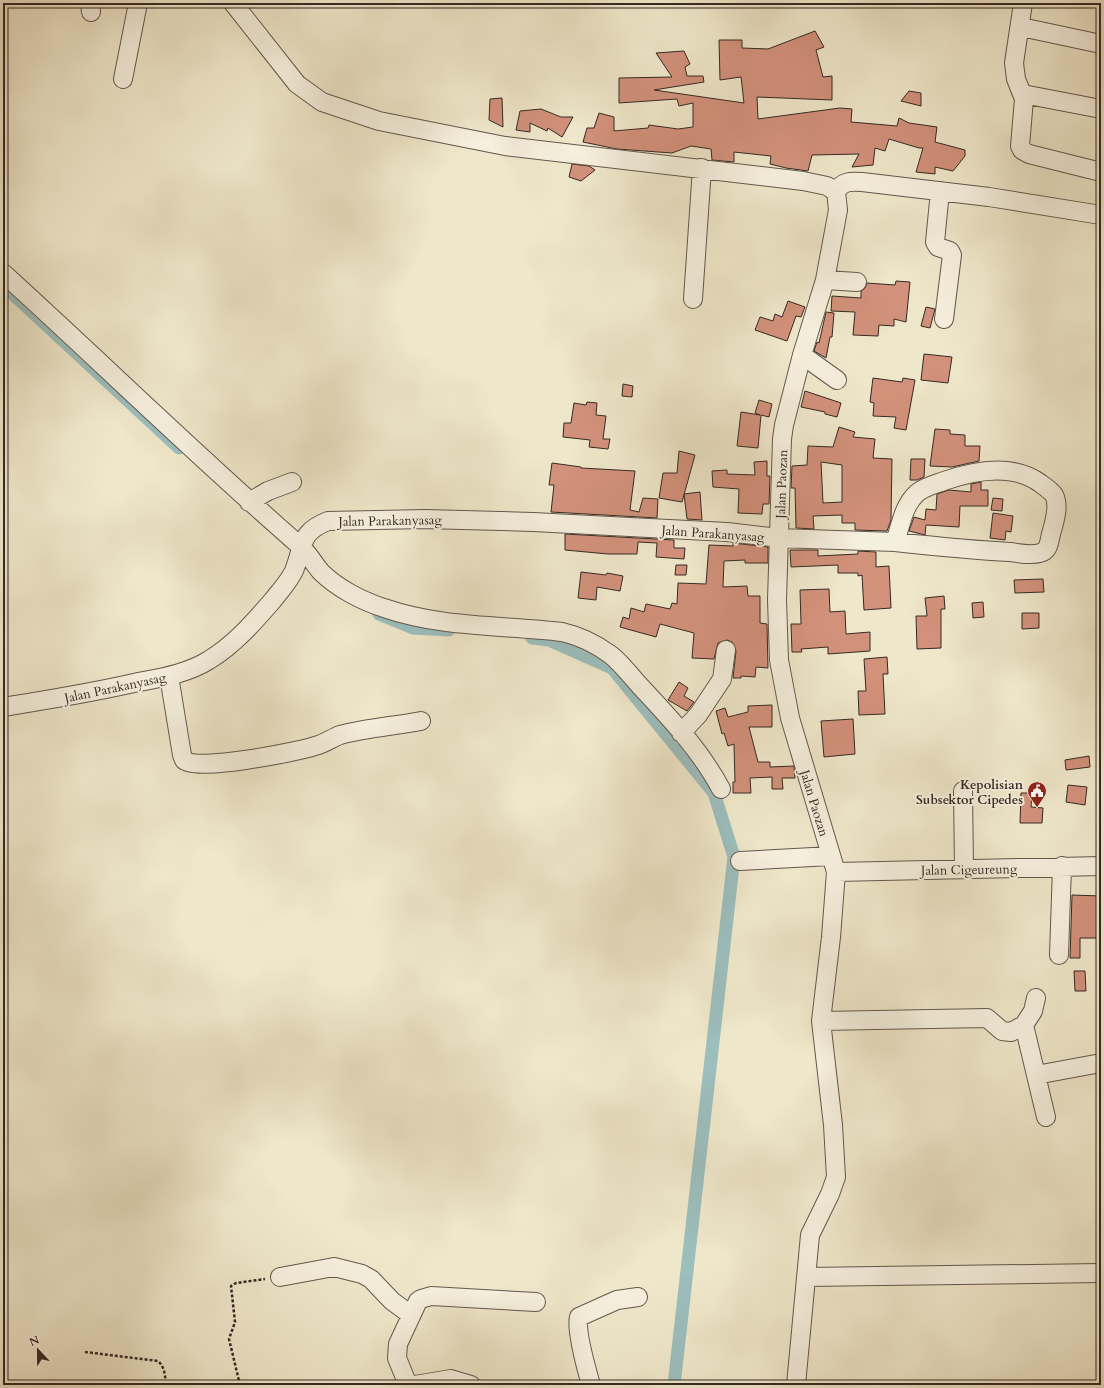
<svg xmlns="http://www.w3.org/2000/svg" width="1104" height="1388" font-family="Cardo,serif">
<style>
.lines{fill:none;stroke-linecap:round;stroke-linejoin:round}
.canal{stroke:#9cbebd;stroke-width:13}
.building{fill:#d2917b;stroke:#352924;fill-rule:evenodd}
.minor-casing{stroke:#64584e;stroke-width:20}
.path{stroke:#352924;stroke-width:2.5;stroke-dasharray:3 2;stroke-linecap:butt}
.minor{stroke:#f5efdd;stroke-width:18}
.labels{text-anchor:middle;stroke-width:4;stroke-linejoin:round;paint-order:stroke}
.street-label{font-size:13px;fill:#352924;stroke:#f5efdd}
.poi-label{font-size:13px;font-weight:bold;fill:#352924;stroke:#f5efdd;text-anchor:end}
</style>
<rect width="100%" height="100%" fill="#efe7ca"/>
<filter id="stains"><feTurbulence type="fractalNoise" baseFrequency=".005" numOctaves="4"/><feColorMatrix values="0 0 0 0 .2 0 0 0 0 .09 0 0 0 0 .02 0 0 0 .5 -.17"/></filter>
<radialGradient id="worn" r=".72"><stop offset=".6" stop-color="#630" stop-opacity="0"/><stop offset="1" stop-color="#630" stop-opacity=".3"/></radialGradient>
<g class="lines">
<path class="canal" d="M3,285L179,448
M379,614L413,628L449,630
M532,638L549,640L612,668L714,793L734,857L674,1385"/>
</g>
<path class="building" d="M815,31L824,47L816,50L823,77L832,76V100L757,97L758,119L840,108L852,109L851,122L897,126L899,118L909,123L937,127L935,142L965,150V156L953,171L935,167V174L916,172L923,148H919L889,139L885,151L875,148L873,165L852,167L859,154L812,155L808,171L786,168L770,164L771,156L734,152V162L712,160L711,149L691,146L672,153L617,149L583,142L587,128H594L599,113L614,117V131L648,128L649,125L678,129L693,127V103L679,106L677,99L619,103V78L672,77L656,53L684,51L690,64L685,67L687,76H703L704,82L654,90L744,103L741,77L720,80L719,40H742V48L768,49Z
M909,91L921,93V106L901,101Z
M502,98L503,127L489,120L490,99Z
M541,109L561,117H573L562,137L548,128L547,131L530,123V132L516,130L520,111Z
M572,164L589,166L595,170L581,181L569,177Z
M896,281L910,282L906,322L894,319V326L879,325L878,336L853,335L855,312L831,311L832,296L861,298V291L865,288L867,283L895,285Z
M788,301L805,307L801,317L796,316L787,341L755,330L760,317L773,321L775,314L782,317Z
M926,307L935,309L930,328L921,326Z
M826,312L834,313L832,337H830L826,358L814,351L817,342L819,343Z
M924,354L952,357L948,383L921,380Z
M873,378L902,382L903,378L915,380L906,430L894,428L896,417L873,416L874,403L870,402Z
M623,384L633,386L632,397L622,396Z
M805,391L841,403L837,417L825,414V412L801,407Z
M759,400L772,404L769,417L761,415L758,448L737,446L741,412L760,415L755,413Z
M587,402L597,403L596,415L606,416L603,439H610L608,449L589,447L590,440L563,437L564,423H571L574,403L586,405Z
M839,427L855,432L853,437L875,439L873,458L892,459L891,520L887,531L855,530V523H842V515L813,516L814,529L796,528L795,488H791L792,466L807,465L808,446L833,447ZM821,462L842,465V502L823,503Z
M935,429L950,430V434L965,435V446H980L979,461L952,467L930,466Z
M679,451L695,455L682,502L659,498L663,473H677Z
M911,459H925L924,477L917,480H910Z
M767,461V476H770L769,504H763L762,514L738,513L739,489L713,487L712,471L727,470V474L755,475L754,462Z
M552,463L581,467V468L635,471L630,510L639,512L643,498L658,499L657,518L551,512L554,485H549Z
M981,482V490H988V506H960L959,527L926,525L925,535L909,531L914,517L925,520L926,509L936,510L937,494L949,490L971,492V484Z
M700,492L702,520L687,519L684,494Z
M993,498L1003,499L1002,511L991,510Z
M993,513L1013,516L1011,532L1006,531L1005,540L990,538Z
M565,534L674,540V548H685L684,559L656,557L657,543L638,542L637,554H608L565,550Z
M733,543L768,547V563H745V560L724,561L723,587L747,586L748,596H760V623L767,624L768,668L756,667L755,677L741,676V678H733L736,651L732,642L727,640L718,643L714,659L692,658L694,633L660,624L656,637L620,627L623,617L629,619L631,608L644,612L646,604L670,609L672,603L677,604L678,583L706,584L709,545L733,546Z
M790,550H818V556L858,554V551L876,552V567L889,566L891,608L864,610L862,575L858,576V573H838V565L791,567Z
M676,565H687L686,575H675Z
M581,572L606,575L607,573L623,576L620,591L597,587L596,600L578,598Z
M1043,579L1044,592L1015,593L1014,580Z
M829,589L830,612L845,611L846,634L870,632V651L828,654V647L801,649L802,652H792L791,624H801L800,590Z
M944,596L945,609H941V648L917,649L916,616H927L925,598Z
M983,602L984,617L973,618L972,603Z
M1022,613H1039V628L1022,629Z
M887,657L888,674H883L885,714L859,715L858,691H866L864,659Z
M679,682L688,688L684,696L694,702L687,711L668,700Z
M772,705V727H749L758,762H770V767L794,766L795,778H782L783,789H772V777L750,778L751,793H733V782H735L734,744L728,746L724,733L722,734L716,711L725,708L728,717L748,712V706Z
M853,719L855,754L824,757L821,721Z
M1089,756L1090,767L1066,770L1065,760Z
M1068,785L1087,787L1085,805L1066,802Z
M1021,793H1032L1031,807L1043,808L1042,823H1020Z
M1072,895L1101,896V938H1080V958H1070Z
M1074,971H1085L1086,991H1075Z"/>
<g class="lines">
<defs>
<path id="minor" d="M90,3L91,12
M233,3L297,84L322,102L379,121L505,146L803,181L827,186L836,192
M1023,3L1014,63L1016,79L1024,99L1020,146L1022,150L1029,154L1101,172
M1021,27L1101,44
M123,79L138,3
M1023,94L1101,109
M940,191L935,242L938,247L950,251L952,255L944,319
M836,192C842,181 851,181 862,182L989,197L1101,215
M3,273C102,363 198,457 299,545C308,552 313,563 321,572C337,588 362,601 384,608C442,628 502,625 562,632C580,636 596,644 611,655C622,664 631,676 640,686C670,718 701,751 721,789
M825,280L857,282
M693,299L702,168
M802,355L837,380
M249,502L268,491L292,482
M169,676L182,755L184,760C195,772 297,752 315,746C324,744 332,738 340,735C366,728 395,726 421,721
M3,707C47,700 90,693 134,683C159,678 187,674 209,660C234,645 254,622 273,600C280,591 292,578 295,568C304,544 300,532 328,521L425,519L533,522L727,532L779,538L895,542C901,525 903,506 917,493C924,487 936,484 944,481C975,470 1012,463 1040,483C1045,487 1050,490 1054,495C1060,506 1054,523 1051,534C1049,542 1049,551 1040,553C1030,556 1019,553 1010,552C971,550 933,546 895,542
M681,733L698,715L722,679L726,650
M963,791L964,869
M740,861L831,856
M836,872L1101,866
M1059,955L1062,866
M821,1021L987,1018L1002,1031L1011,1032L1024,1025L1033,1011L1036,998
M1024,1025L1046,1117
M1036,1075L1101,1063
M280,1277L334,1267L362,1274L371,1279L392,1301L411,1315
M806,1277L1101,1273
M408,1385L397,1358L398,1344L418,1301L421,1299L431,1296L536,1302
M415,1385L451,1379L471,1385
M591,1385C587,1371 575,1329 579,1317L617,1300L638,1297
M796,1385L810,1235L830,1194L836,1177L833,1125L821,1021L831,937L836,872L790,718L779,660L777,600L782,439L784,425L802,355L825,280L838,210L836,192"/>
</defs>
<use href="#minor" class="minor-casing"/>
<path class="path" d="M85,1352L158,1361C165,1367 165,1376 166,1385
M240,1385L229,1339L235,1322L231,1286L236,1283L265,1279"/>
<use href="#minor" class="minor"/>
</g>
<defs>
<symbol id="civic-pin" viewBox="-11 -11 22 30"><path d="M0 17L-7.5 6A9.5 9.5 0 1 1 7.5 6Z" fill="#8f2418" stroke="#f5efdd"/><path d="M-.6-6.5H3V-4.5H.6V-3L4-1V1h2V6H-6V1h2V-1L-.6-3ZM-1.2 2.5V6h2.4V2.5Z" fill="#fff"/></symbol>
</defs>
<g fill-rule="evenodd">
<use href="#civic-pin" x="1026" y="780" width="22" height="30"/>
</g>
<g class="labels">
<g class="street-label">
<text transform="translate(781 484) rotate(-88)" y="5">Jalan Paozan</text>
<text transform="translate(390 520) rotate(-1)" y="5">Jalan Parakanyasag</text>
<text transform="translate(713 533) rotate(4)" y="5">Jalan Parakanyasag</text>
<text transform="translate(115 687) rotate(-12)" y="5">Jalan Parakanyasag</text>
<text transform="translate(815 803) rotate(73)" y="5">Jalan Paozan</text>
<text transform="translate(969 869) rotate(-1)" y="5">Jalan Cigeureung</text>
</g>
<g class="poi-label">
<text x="1023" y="789">Kepolisian<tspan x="1023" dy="15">Subsektor Cipedes</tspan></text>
</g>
</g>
<rect width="1104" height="1388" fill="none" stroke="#efe7ca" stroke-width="16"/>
<rect x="4" y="4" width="1096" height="1380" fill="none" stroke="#352924" stroke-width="2"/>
<rect x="8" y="8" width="1088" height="1372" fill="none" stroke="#352924"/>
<g transform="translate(38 1350) rotate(338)" stroke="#f5efdd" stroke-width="3" paint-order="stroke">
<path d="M0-3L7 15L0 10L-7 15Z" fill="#352924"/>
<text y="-6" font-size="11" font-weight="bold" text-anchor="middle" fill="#352924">N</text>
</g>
<rect width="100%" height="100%" filter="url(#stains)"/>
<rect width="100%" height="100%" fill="url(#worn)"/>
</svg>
